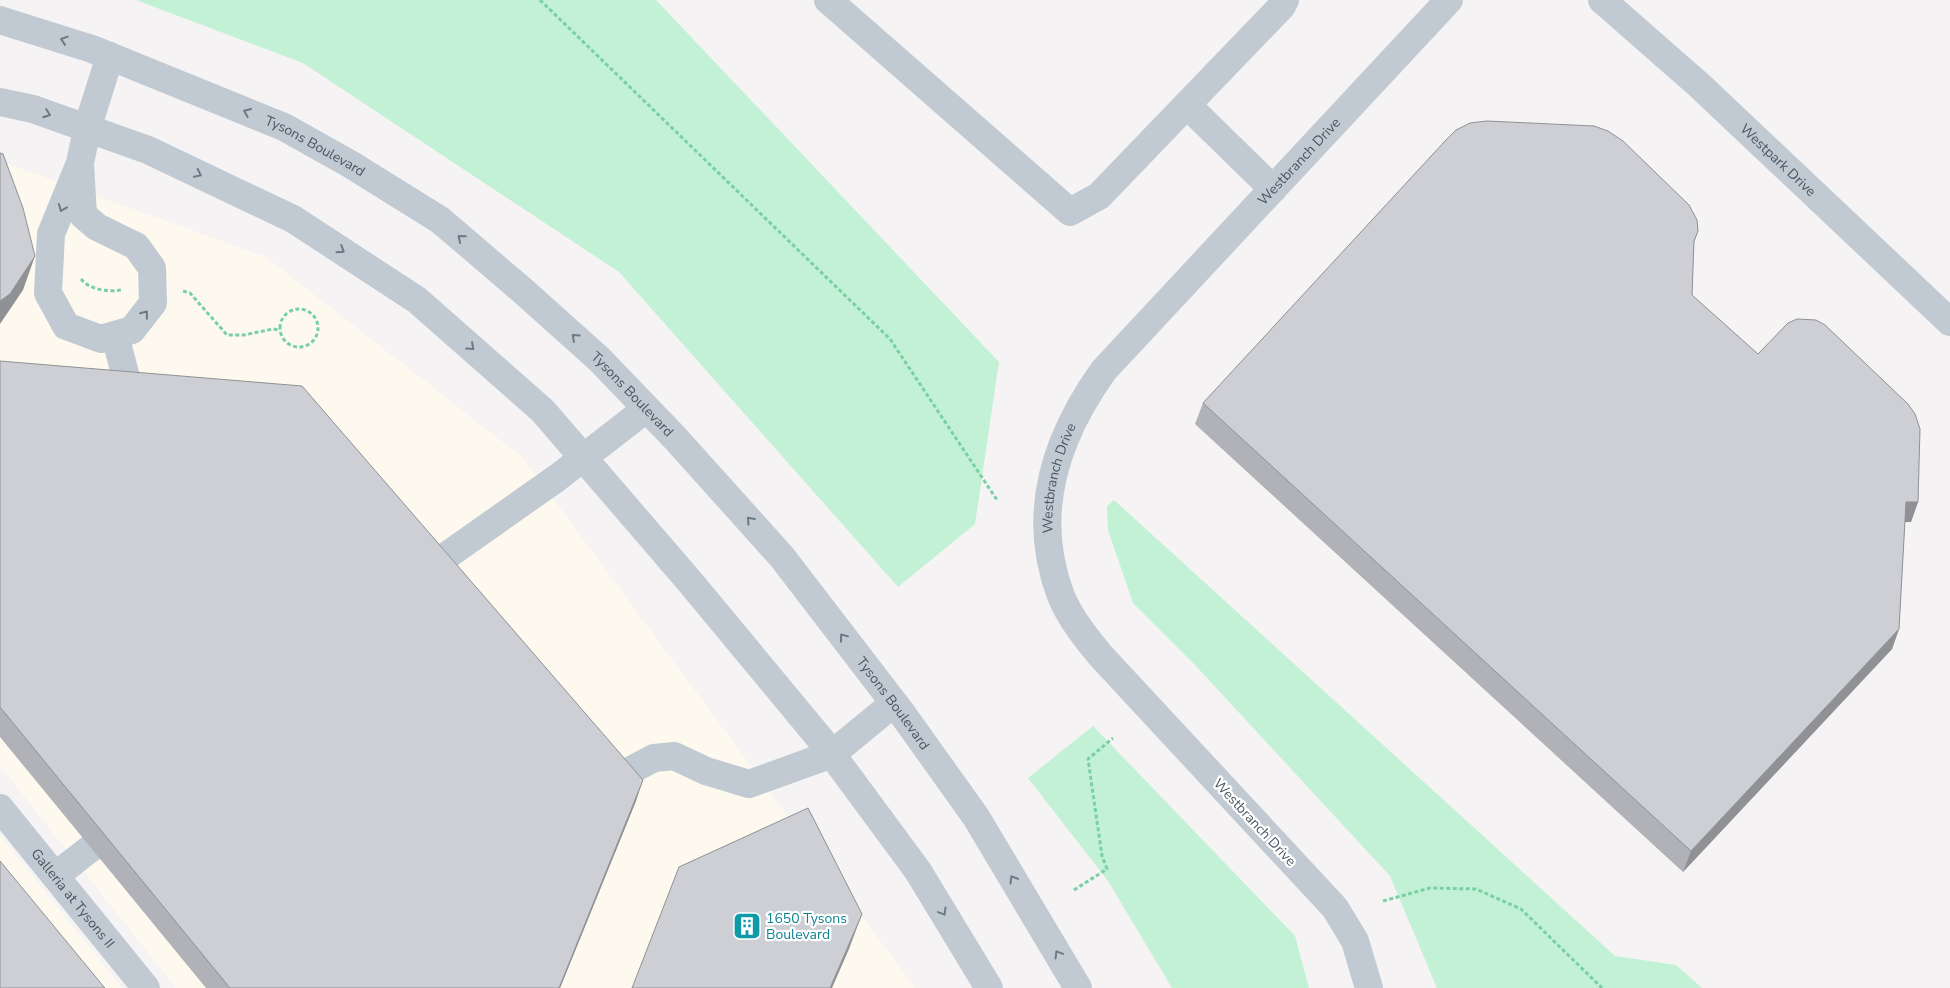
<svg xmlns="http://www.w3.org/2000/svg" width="1950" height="988" font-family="'Nunito Sans',sans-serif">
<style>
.commercial{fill:#fdf9ef}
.green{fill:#c3f1d5}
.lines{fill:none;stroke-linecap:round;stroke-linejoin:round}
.path{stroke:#7ad0a6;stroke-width:3;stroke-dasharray:4 2.5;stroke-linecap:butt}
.minor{stroke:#c1cad2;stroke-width:28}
.wall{fill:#b0b2b7}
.shaded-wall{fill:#909195}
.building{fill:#cdcfd5;stroke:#909195}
.oneway{stroke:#6e7983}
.labels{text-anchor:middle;stroke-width:4.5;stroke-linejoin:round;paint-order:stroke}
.street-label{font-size:14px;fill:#4a5661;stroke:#fff}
.culture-label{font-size:14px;fill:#0d838f;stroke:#fff;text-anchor:start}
</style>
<rect width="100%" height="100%" fill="#f5f3f3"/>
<path class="commercial" d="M0,161L266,257L523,458L915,988H176L0,766Z
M0,835L43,889L122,988H0Z"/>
<path class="green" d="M136,0H656L999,362L975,524L898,587L619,272L303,63Z
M1114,500L1615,956L1676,965L1702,988H1437L1390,876L1196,666L1133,603L1108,530L1107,506Z
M1093,726L1295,936L1309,988H1172L1108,881L1028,778Z"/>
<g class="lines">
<path class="path" d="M540,0L890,339L997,500
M81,279C90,290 108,292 121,290
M183,291L190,293L227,335H244L273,329L280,330
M280 328a19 19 0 1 1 38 0a19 19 0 1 1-38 0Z
M1074,890L1107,869L1102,856L1088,759L1113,738
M1383,901L1430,888L1476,889L1521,909L1602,988"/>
<g class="minor">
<path d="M828,0L1070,212L1099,196L1282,6L1285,0"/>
<path id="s1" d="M1602,0L1699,85L1950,322"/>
<path id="s2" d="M0,20L92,49L284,127L350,164L440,220L522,290L599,359L676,439L782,557L901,712L976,817L1078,988"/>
<path d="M0,102L33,109L148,150L293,219L417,300L543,411L691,583L822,741L918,871L989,988"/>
<path d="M1187,105L1273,189"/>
<path d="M80,163L83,215L97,227L136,246L152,268L153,303L132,330L101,339L66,326L48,293L51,234L80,163L87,129L110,56"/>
<path d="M115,335L130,393"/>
<path d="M432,566L557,478L646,409"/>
<path d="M616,778L654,758L674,756L706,771L749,784L832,754L894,703"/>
<path id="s3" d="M0,808L146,988"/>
<path d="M55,876L91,848"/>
<path id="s4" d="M1369,988L1355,941L1335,908L1101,656C1086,638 1070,618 1061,596C1030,515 1055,438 1104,370L1449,0"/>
</g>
</g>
<path class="wall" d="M1698,231L1694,243L1692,295L1918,502L1911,522H1905L1899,629L1892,649L1683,872L1195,424L1203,403Z
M0,361L636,801L560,988H206L0,737Z"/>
<path class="shaded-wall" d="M35,256L23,290L0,324V301Z
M1906,502H1918L1911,522H1898Z
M1899,629L1892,649L1683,872L1691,851Z
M643,780L636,801L560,988H559Z
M862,914L849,949L832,988H830Z"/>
<path class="building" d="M1487,121L1594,126L1608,131L1623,141L1689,205L1697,220L1698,231L1694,241L1692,295L1758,354L1788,323L1797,319L1816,320L1825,325L1908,404L1915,414L1920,429L1918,502H1906L1899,629L1691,851L1203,403L1445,141L1456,130L1470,123Z
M0,153L3,154L23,208L35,256L10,294L0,301Z
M0,361L302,386L643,780L559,988H230L0,707Z
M808,808L862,914L830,988H632L679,867Z
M0,861L104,987L105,988H0Z"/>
<defs><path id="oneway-chevron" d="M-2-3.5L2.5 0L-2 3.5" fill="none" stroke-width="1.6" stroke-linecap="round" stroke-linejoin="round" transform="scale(1.25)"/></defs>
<g class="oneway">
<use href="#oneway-chevron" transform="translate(64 40) rotate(-162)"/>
<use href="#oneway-chevron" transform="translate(247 112) rotate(-157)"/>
<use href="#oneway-chevron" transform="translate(47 114) rotate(20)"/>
<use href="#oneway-chevron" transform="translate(198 174) rotate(26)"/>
<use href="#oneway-chevron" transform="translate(62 208) rotate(112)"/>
<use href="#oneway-chevron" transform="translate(461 238) rotate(-140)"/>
<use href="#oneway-chevron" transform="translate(341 250) rotate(33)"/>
<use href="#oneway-chevron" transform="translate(145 314) rotate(-52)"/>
<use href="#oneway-chevron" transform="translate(575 337) rotate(-138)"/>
<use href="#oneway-chevron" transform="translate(471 347) rotate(42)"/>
<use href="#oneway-chevron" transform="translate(750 520) rotate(-132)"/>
<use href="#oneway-chevron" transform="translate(843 637) rotate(-127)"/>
<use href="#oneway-chevron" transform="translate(1013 879) rotate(-121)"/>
<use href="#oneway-chevron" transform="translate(943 912) rotate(59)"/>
<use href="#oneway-chevron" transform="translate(1058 954) rotate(-121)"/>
</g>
<defs>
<symbol id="building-square" viewBox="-11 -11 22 22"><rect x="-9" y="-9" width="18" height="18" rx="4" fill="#0f9aa8" stroke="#fff"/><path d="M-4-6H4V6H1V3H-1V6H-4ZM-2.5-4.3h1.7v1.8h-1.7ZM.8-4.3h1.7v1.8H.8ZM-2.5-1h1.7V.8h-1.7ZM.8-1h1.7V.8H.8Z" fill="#fff"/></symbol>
</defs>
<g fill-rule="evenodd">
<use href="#building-square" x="731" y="910" width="32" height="32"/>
</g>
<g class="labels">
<g class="street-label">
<text dy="5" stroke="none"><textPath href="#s2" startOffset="340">Tysons Boulevard</textPath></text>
<text dy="5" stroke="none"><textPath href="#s1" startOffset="238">Westpark Drive</textPath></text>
<text dy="5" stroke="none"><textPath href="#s4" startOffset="1030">Westbranch Drive</textPath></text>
<text dy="5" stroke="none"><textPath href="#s2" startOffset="745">Tysons Boulevard</textPath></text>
<text dy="5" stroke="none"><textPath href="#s4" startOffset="625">Westbranch Drive</textPath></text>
<text dy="5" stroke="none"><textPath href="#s2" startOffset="1150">Tysons Boulevard</textPath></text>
<text transform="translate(1255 822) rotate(47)" y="5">Westbranch Drive</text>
<text dy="5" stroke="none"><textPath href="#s3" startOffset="116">Galleria at Tysons II</textPath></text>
</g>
<g class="culture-label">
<text x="766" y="923">1650 Tysons<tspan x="766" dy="16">Boulevard</tspan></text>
</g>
</g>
</svg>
